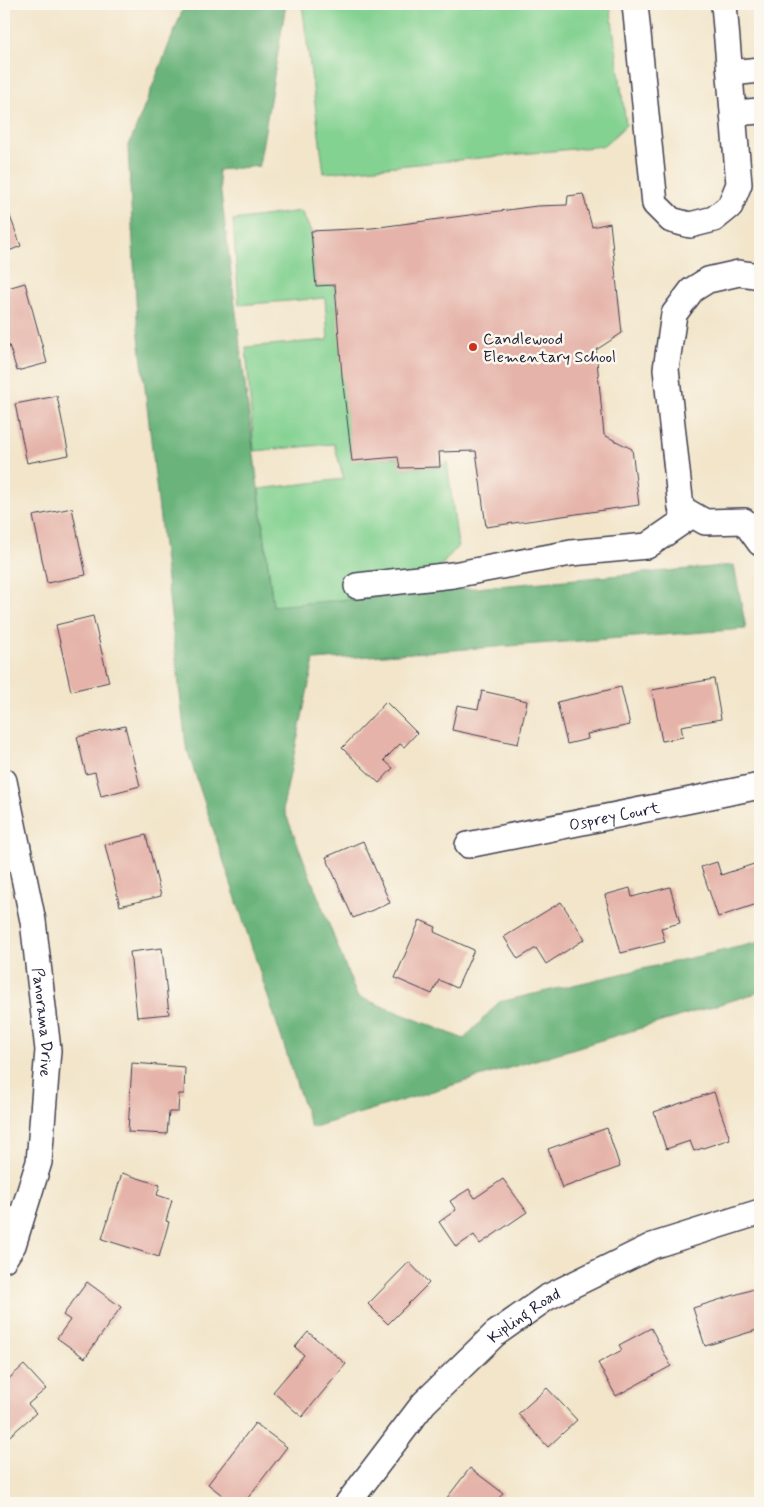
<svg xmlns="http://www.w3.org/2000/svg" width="764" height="1507" font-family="Mynerve,sans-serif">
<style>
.green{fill:#84d292;stroke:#537a66}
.forest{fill:#6bb47c;stroke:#466b5c}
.building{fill:#e5b3a9}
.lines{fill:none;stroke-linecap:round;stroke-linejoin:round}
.minor-casing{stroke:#413f50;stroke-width:28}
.minor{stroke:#fff;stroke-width:25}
.poi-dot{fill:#c8321e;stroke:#fbf7ec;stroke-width:2}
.labels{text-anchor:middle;stroke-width:5;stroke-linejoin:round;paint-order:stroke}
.poi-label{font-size:16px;fill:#22223b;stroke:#fbf7ec;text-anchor:start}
.street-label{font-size:16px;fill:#22223b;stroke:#fbf7ec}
</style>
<rect width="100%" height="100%" fill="#fbf7ec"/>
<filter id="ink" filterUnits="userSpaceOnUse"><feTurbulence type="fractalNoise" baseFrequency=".02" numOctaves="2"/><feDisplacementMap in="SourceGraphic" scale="10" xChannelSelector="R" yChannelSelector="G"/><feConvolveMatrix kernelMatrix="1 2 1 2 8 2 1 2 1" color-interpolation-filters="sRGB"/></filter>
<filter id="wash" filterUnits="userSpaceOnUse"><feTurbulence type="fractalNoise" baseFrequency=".0096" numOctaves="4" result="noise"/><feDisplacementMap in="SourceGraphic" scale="20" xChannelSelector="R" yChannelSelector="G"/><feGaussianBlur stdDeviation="1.12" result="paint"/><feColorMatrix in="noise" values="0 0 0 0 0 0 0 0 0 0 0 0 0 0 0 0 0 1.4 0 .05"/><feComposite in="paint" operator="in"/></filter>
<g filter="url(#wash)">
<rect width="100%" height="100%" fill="#f2e5ca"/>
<path class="green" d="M302,4H610L626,125L604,146L324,173Z
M301,211L311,231L316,286L335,285L352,460L398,457L401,468L440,467L447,462L458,546L440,567L362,601L273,606L259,489L344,479L334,444L254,451L246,347L328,340L325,298L239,305L233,220Z"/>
<path class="forest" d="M185,4H286L259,166L218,170L273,606L734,565L746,629L314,660L283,807L357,996L464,1039L499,1002L760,942V992L311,1128L186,746L137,318L128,148Z"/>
<g id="blocks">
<path class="building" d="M583,194L592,227L610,223L622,333L596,350L604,435L632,449L639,505L486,527L476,451L439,452L440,467L400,468L398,457L352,461L342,376L335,285L316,286L311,231L372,228L537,206L567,205L568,196Z
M4,200L21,246L4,253Z
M25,283L47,363L17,371L9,345L4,346V289Z
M57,396L69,455L27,463L15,404Z
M72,508L86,575L47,583L33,516Z
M93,616L109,682L71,691L56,625Z
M714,679L721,719L681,726L683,737L662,741L652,690Z
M621,687L630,725L587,734L588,739L567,744L557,702Z
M482,691L527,701L518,744L452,730L457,705L478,709Z
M386,702L417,733L404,747L400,744L384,760L393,768L379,783L342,748Z
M125,726L140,786L101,796L95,772L86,774L77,737Z
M146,835L161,896L120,906L105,845Z
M363,841L390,903L353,918L326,857Z
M717,862L721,875L760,862V903L718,917L701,867Z
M670,887L680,923L661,928L665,942L621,953L605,895L630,888L632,897Z
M561,902L585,939L546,964L536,948L518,959L504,937Z
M420,920L436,927L434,932L474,950L457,988L439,980L432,994L395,978Z
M162,948L169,1014L137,1017L130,952Z
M132,1063L185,1067L184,1094H179L178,1112H169L167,1134L128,1132Z
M714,1092L730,1139L694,1151L690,1141L666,1149L654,1112Z
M607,1128L620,1167L562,1188L548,1149Z
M122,1173L160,1185L157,1195L172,1200L166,1221L169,1222L159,1257L102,1239Z
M503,1179L527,1212L480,1244L474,1235L456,1247L439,1222L456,1210L450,1201L469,1189L475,1198Z
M409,1262L429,1283L388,1324L368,1304Z
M87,1282L121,1307L85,1358L57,1338L70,1320L63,1315Z
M760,1287V1329L705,1346L693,1308Z
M651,1328L671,1366L616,1396L598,1363L622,1350L619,1345Z
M308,1332L346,1364L302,1417L273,1392L304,1355L295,1347Z
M24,1365L46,1389L28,1404L36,1413L4,1441V1383Z
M547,1388L577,1420L548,1447L518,1414Z
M255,1423L287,1447L244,1503H232L208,1484Z
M470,1468L503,1493L495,1503H443Z"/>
</g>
</g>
<g filter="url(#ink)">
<use href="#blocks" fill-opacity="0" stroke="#413f50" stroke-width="1"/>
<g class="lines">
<defs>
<g id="minor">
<path d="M635,4L655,204L671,220L690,225L714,219L730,206L739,184L724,4"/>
<path d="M731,73L760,70"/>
<path d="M734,113L760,111"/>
<path d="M760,276L739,273L708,280L692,290L674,314L666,369L681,508L705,522L744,521L760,543"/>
<path d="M357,586L453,575L571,553L647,546L692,515"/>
<path id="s1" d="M4,781L33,921L48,1050L39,1162L13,1245L4,1259"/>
<path id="s2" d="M468,845L760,786"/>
<path id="s3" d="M348,1503L424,1403L495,1334L546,1298L652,1246L760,1212"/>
</g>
</defs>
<use href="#minor" class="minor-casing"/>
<use href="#minor" class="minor"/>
</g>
</g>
<circle class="poi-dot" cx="473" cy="347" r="5"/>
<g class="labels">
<g class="poi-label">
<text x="483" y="344">Candlewood<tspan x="483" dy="18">Elementary School</tspan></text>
</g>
<g class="street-label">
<text dy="6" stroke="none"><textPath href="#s2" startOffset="149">Osprey Court</textPath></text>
<text dy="6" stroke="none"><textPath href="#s1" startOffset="245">Panorama Drive</textPath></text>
<text dy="6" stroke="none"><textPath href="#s3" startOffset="259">Kipling Road</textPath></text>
</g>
</g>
<rect width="764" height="1507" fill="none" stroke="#fbf7ec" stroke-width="20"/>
</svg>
